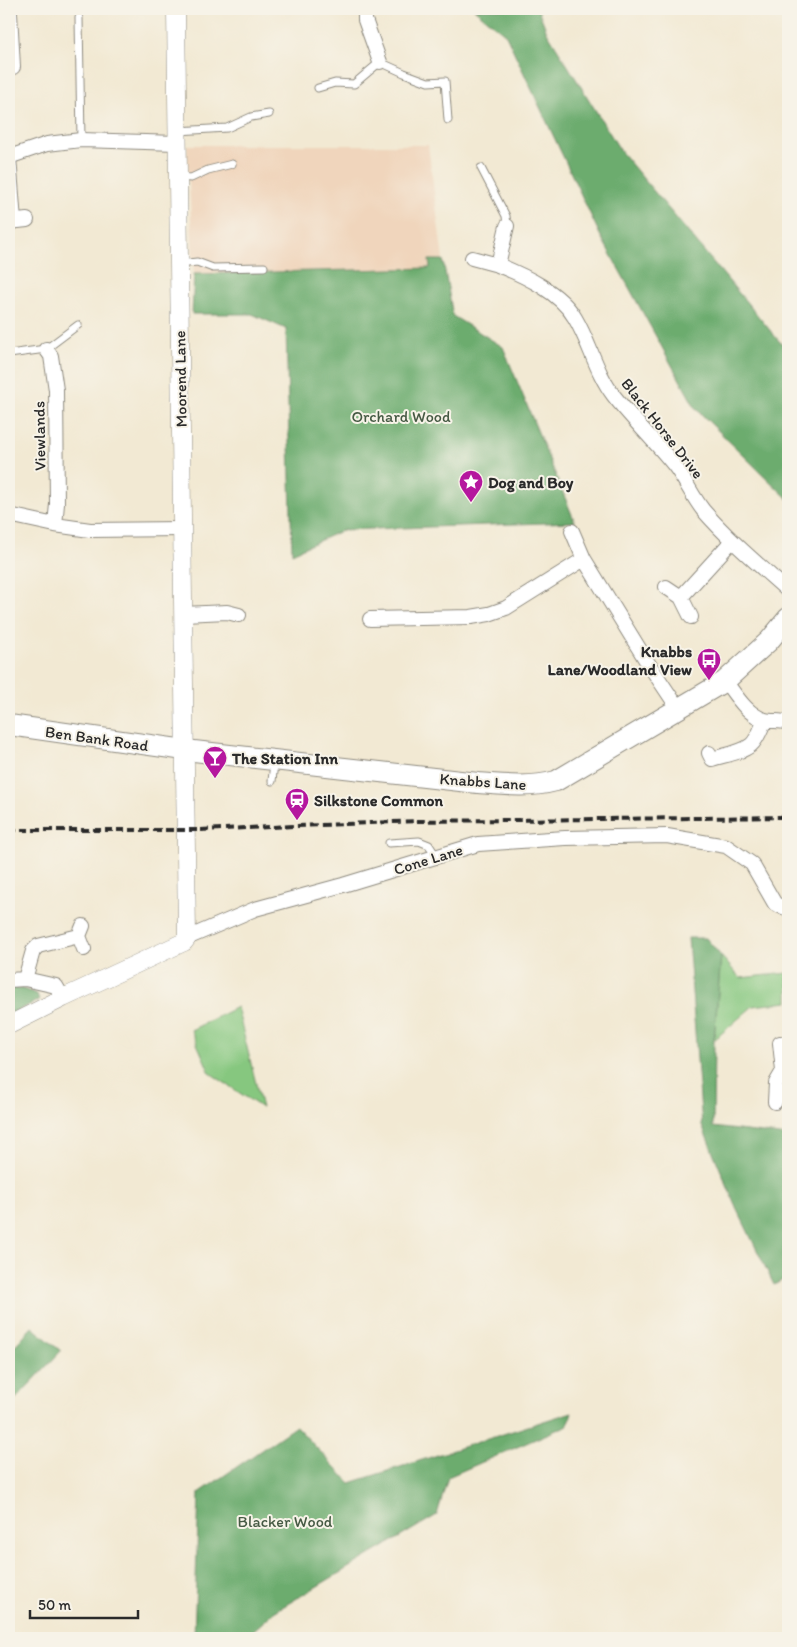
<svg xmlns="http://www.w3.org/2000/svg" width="797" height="1647" font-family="Itim,sans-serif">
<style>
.built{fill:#f0d5bc}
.green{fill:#86c77f;stroke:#587955}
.forest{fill:#6cac6e;stroke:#4c6c4c}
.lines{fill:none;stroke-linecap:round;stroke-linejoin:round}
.service-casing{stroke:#8e8a7f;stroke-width:9}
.minor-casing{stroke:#8e8a7f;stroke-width:16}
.tertiary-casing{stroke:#8e8a7f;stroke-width:19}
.secondary-casing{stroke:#8e8a7f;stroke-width:22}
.service{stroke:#fff;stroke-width:7}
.minor{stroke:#fff;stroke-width:14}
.tertiary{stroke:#fff;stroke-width:18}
.secondary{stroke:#fff;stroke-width:20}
.rail{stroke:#2b2b2b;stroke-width:4;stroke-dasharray:8 4;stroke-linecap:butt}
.labels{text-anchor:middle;stroke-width:4;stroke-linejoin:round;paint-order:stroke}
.street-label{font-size:16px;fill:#2b2b2b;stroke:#f7f3e8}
.park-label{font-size:16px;fill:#465a44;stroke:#f7f3e8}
.poi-label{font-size:16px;font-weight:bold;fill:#2b2b2b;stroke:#f7f3e8;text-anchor:start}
</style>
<rect width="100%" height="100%" fill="#f7f3e8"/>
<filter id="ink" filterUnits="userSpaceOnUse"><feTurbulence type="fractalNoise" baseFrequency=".02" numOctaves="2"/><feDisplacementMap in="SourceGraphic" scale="10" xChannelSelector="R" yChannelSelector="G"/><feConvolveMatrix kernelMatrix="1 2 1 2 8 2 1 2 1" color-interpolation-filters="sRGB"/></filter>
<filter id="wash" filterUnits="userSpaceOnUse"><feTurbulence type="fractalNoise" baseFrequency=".0096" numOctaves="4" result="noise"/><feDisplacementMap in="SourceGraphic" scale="20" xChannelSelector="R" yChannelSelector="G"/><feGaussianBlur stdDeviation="1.12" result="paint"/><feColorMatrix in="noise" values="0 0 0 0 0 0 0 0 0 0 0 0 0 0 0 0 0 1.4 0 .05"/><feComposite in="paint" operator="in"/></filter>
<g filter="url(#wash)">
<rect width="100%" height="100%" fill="#f2e9d3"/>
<path class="built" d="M187,145H428L443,260L429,261L431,268L194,274Z"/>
<path class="green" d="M721,956L740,978L788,973V1002L753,1006L714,1040Z
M237,1007L262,1108L210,1073L191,1030Z"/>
<path class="forest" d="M474,9H538L547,32L622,153L779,341L788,348V499L696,409L600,235L506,35Z
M429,260H443L453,316L503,347L575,522L343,530L292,553L286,329L252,314H192L194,274L430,268Z
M688,938H706L721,956L714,1040L713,1127L788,1136V1277L774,1285L736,1207L702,1126Z
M9,988H20L37,994L39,1000L9,1015Z
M32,1327L61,1351L9,1406V1352Z
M572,1412L568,1425L448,1477L437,1515L274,1612L245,1638H194L199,1493L296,1426L350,1483Z"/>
</g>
<g filter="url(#ink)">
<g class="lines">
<defs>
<path id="service" d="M79,18L81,140
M318,88L335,83L354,84L380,62L404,73L428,82L445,81L448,120
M178,131L227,128L251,117L269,114
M481,168L506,216L507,226
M178,177L191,178L208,170L232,164
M179,264L197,262L213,268L264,267
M9,354L46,349L78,325
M272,781L274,763
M389,843L419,841L429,845L436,856"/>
<path id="minor" d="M365,9V20L380,62
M9,13H10L13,67
M9,157L47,144L81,140L177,143
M9,157L14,221
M9,222L27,220
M507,226L498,265C525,276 560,292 575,318C590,343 596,373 614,396C633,420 655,441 674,465C685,479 692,496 703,510C729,540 759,565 788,591
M472,258L498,265
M46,349L51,356L56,390L57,504L55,525
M9,515L55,525L90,530L182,529
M572,531L584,559L646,660L678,708
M666,587L681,597L691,617
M681,597L732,541
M183,614L227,612L239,615
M370,619L471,617L489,614L506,608L584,559
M725,681C735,694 747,715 765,720C772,722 780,720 788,723
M709,753L712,759C724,755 741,753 751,745C758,739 761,728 765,720
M83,926L79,936L84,949
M187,938L255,909L343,885L478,844L565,838L667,836L726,846L752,864L775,904L788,909
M25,979L33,951L38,946L79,936
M9,980L25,979L56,986L63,998
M775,1102L776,1083L783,1071L780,1043"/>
<path id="tertiary" d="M9,1025L63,998L184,942L187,938L176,9"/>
<path id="secondary" d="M9,725L185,750L478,783C504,785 530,788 556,781L725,681L769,641L788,618"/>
</defs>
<use href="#service" class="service-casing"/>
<use href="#minor" class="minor-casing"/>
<use href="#tertiary" class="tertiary-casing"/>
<use href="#secondary" class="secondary-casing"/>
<use href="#service" class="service"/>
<use href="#minor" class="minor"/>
<use href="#tertiary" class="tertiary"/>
<use href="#secondary" class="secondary"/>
<path class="rail" d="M9,830H199L417,821L788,817"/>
</g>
</g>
<defs>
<symbol id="sight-pin" viewBox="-11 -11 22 30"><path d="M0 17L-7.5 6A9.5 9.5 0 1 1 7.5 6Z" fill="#b5179e" stroke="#f7f3e8"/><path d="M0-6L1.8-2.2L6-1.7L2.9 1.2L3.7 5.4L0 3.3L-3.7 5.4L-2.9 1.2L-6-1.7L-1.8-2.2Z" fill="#fff"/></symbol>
<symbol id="bus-pin" viewBox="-11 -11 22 30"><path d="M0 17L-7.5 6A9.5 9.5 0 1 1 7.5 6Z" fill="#b5179e" stroke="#f7f3e8"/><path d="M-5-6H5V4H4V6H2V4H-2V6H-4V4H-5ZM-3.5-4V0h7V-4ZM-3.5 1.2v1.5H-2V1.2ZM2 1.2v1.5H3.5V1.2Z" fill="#fff"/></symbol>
<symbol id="bar-pin" viewBox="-11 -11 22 30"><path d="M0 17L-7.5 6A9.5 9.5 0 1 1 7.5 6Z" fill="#b5179e" stroke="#f7f3e8"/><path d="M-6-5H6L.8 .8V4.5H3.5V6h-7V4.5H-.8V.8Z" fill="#fff"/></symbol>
<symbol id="station-pin" viewBox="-11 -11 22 30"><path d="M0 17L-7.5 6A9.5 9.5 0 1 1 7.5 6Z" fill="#b5179e" stroke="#f7f3e8"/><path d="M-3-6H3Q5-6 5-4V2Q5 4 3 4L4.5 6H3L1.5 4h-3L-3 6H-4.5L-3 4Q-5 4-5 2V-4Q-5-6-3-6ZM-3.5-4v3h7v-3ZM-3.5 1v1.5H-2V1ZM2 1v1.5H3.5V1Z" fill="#fff"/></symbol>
</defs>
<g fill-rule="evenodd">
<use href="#sight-pin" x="457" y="468" width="28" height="38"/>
<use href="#bus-pin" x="695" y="646" width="28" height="38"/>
<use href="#bar-pin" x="201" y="744" width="28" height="38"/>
<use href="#station-pin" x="283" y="786" width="28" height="38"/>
</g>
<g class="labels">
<g class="street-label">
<text transform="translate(180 379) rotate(-91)" y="6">Moorend Lane</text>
<text transform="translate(663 428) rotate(52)" y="6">Black Horse Drive</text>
<text transform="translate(39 436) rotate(-91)" y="6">Viewlands</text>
<text transform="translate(97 738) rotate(8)" y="6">Ben Bank Road</text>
<text transform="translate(483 781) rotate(4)" y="6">Knabbs Lane</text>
<text transform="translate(428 859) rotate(-17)" y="6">Cone Lane</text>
</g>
<g class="park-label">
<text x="401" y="422">Orchard Wood</text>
<text x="285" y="1527">Blacker Wood</text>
</g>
<g class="poi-label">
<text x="488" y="488">Dog and Boy</text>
<text x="692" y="657" text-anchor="end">Knabbs<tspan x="692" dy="18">Lane/Woodland View</tspan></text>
<text x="232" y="764">The Station Inn</text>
<text x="314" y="806">Silkstone Common</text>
</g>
</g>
<rect width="797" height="1647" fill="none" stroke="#f7f3e8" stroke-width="30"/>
<path d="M30 1610v8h108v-8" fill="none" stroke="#2b2b2b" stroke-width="2.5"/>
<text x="38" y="1610" font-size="15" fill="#2b2b2b" stroke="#f7f3e8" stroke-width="4" paint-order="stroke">50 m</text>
</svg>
